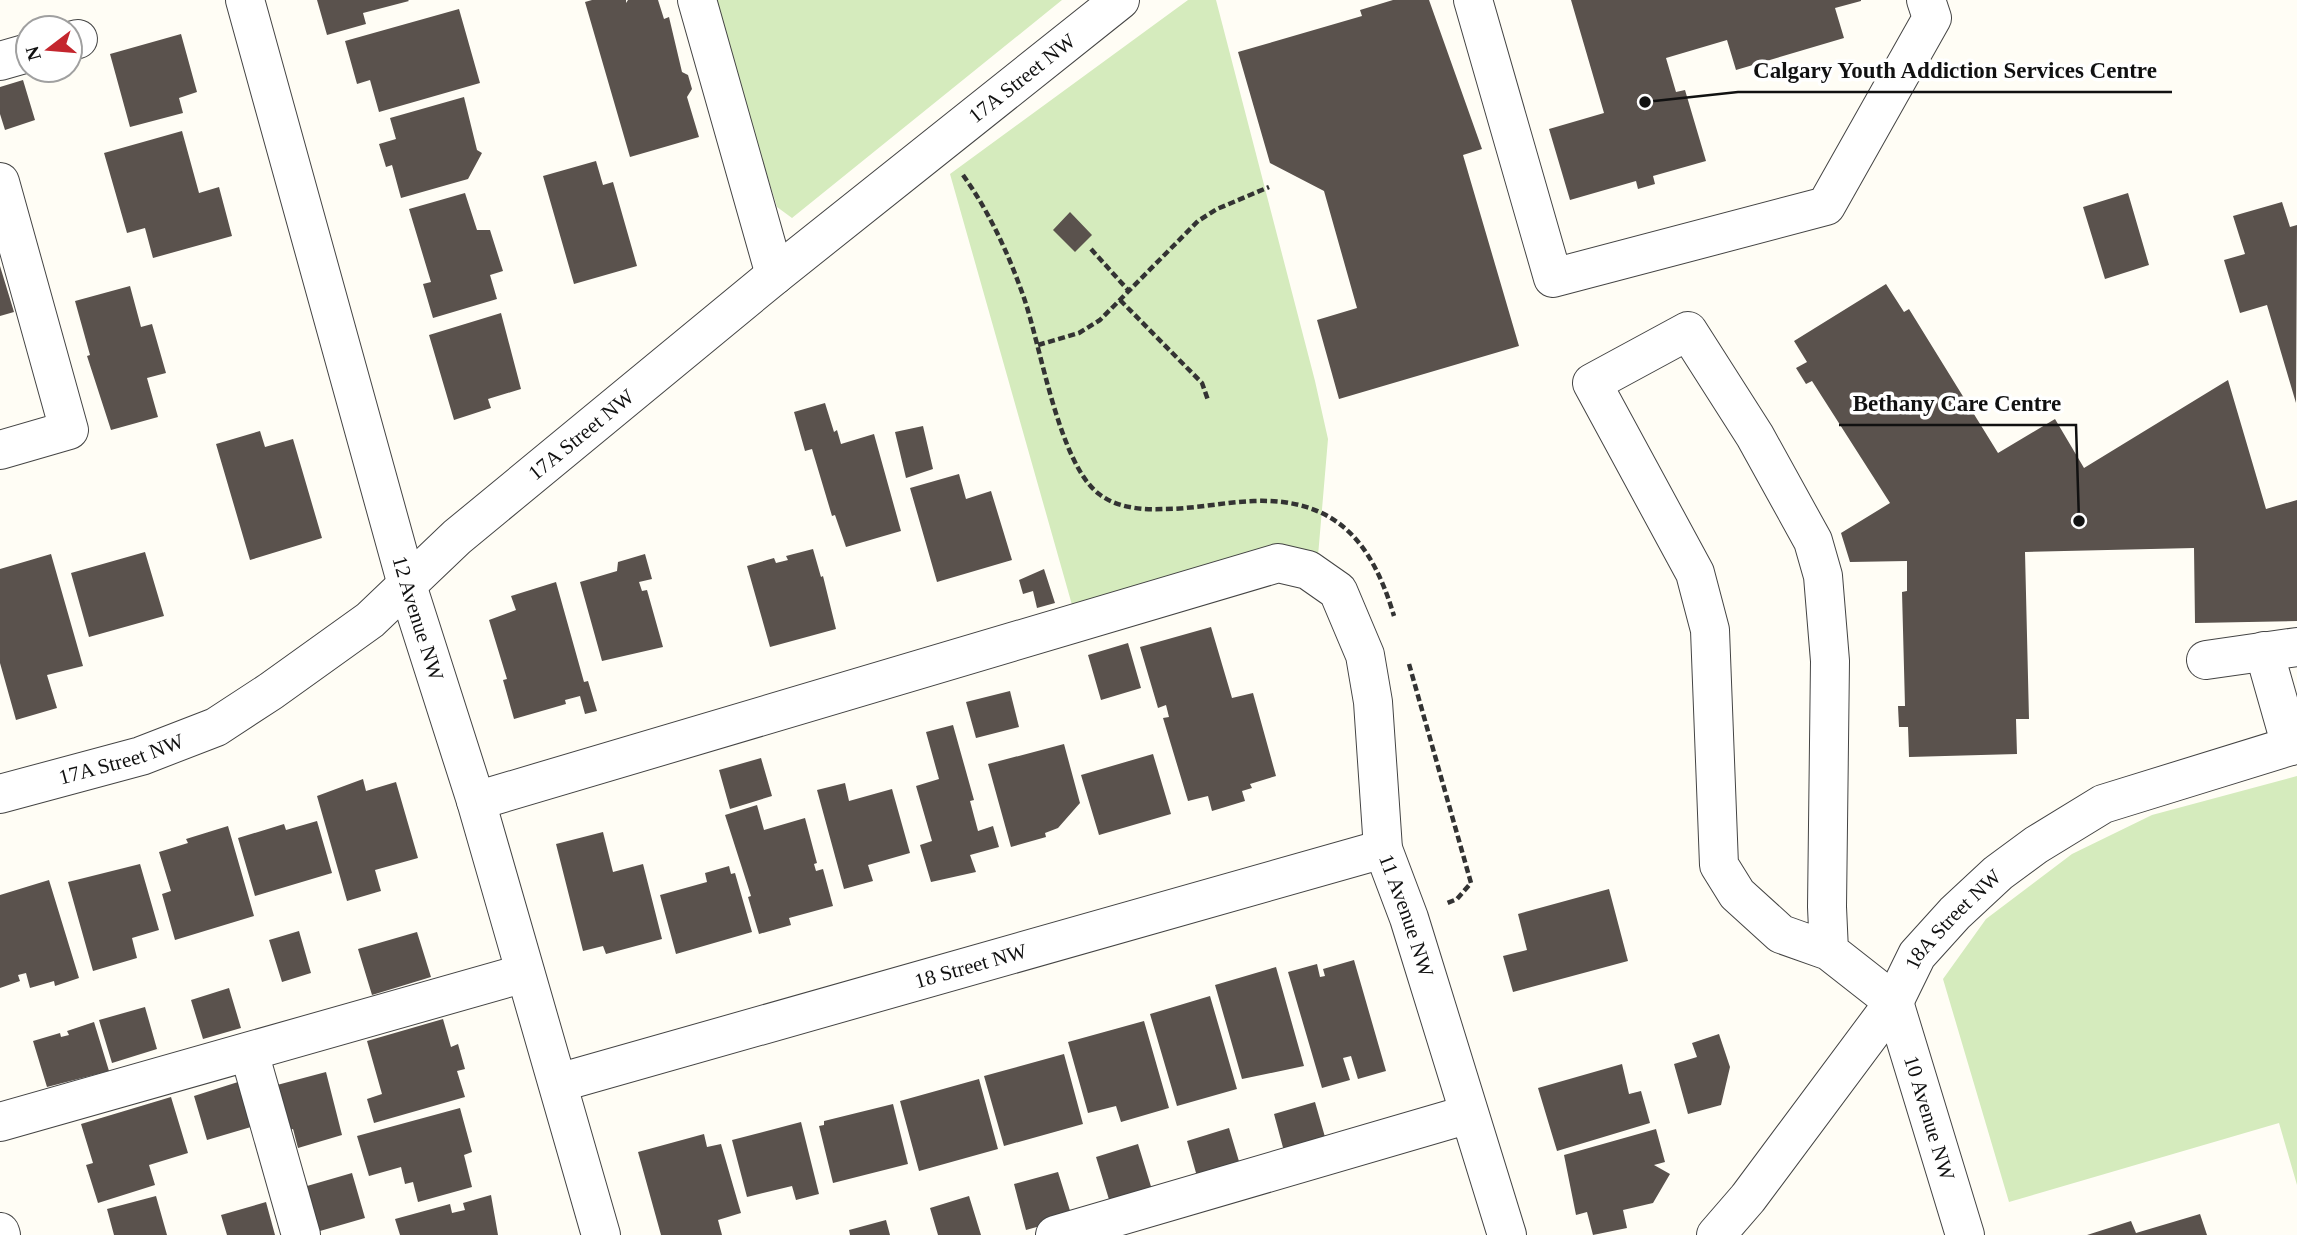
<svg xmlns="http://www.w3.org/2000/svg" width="2297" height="1235" font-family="Georgia,serif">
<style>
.park{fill:#d5ebbd}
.building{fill:#5a524d}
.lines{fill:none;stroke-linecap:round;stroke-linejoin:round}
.minor-casing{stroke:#444;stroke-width:40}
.path{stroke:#333;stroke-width:4.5;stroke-dasharray:7 3.5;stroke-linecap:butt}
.minor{stroke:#fff;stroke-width:38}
.labels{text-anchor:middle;stroke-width:7;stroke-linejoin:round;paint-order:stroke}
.street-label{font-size:21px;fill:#111;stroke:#fff}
.leader{fill:none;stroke:#111;stroke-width:2.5}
.callout-dot{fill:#111;stroke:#fff;stroke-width:2.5}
.callout-label{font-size:23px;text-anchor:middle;font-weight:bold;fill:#111;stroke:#fff;stroke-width:7;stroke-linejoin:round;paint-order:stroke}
</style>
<rect width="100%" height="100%" fill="#fffdf5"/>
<path class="park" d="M713,0H1062L792,218L777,207Z
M1188,0H1216L1315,381L1328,439L1318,556L1074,612L950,174Z
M2297,776V1185L2279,1123L2009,1202L1943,979L1986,919L2072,854L2152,815Z"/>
<path class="building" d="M317,0H408L409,1L363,13L366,24L327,35Z
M592,0H626V3L628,0H658L664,19L669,17L682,72L688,75L692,89L687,97L699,137L630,157L585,2Z
M1393,0H1429L1482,149L1463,155L1519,346L1339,399L1317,320L1357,308L1324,191L1270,163L1238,52L1362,16L1360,10Z
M1571,0H1861V1L1835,8L1844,38L1736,70L1727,40L1666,58L1676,92L1685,90L1706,161L1653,176L1655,184L1638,189L1636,181L1570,200L1549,129L1604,113Z
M459,9L480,83L379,112L370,80L357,84L345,41Z
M181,34L197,92L179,98L183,113L130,127L110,54Z
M23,80L35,120L5,130L0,114V87Z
M464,97L477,150L482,153L468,179L401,198L392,165L386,167L379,144L396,139L390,118Z
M182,131L199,193L219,187L232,236L153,258L145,228L127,233L104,153Z
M596,161L603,185L613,182L637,266L574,284L543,176Z
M465,193L477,230H490L503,271L490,275L497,299L433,318L423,284L431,282L409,209Z
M2128,193L2149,265L2105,279L2083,207Z
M2282,202L2290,227L2297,225L2296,403L2267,305L2240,313L2224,260L2245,254L2233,216Z
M1070,212L1092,235L1075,252L1053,230Z
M0,266L14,312L0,316Z
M1886,284L1904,312L1909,309L1998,453L2055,419L2084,468L2228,380L2266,509L2297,500V621L2195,623L2194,548L2025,552L2029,719H2016L2017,754L1909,757L1908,727H1899L1898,706H1905L1902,592L1907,591V561L1850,562L1841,533L1890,503L1812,381L1806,384L1796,368L1807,362L1794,341Z
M130,286L141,327L152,324L166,373L147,378L158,417L111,430L87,356L90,355L75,301Z
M501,313L521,389L488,399L491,408L454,420L429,335Z
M825,403L834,432L837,430L841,444L874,434L901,531L846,547L835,515L832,516L812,449L805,451L794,412Z
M923,426L933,469L906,478L895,432Z
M260,431L265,447L293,439L322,538L250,560L216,444Z
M959,474L966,499L991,491L1012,560L937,582L910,488Z
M813,549L821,577L823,576L836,629L770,647L747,566L774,558L776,563L788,560L786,556Z
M145,552L164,616L89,637L71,573Z
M51,554L83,666L47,675L57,708L16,720L0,663V569Z
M645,554L652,579L639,582L642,591L647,590L663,647L602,661L580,582L617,571L618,562Z
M1044,569L1055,603L1037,608L1033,591L1023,594L1019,580Z
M556,582L584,682L588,681L597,711L585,714L580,696L565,700L566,704L514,719L503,680L507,679L489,620L516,610L511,596Z
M1211,627L1232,698L1253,693L1276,776L1250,784L1252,788L1242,791L1245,801L1212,811L1208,796L1188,801L1163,718L1169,717L1166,705L1158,708L1140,647Z
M1128,643L1141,688L1101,700L1088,655Z
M1010,691L1019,727L976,738L966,702Z
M953,725L974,800L970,801L978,831L993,826L999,847L970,855L976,872L931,882L920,845L932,841L916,786L939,779L926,732Z
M1064,744L1080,803L1058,828L1045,833L1046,837L1011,847L988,764Z
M1153,754L1171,814L1099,835L1081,775Z
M761,758L772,796L730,809L719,770Z
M363,779L366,791L396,782L418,858L375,870L381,891L347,901L317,796Z
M845,783L849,801L892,789L910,853L868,865L873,881L844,889L817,790Z
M757,805L764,830L805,818L817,863L814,864L816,871L823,869L833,906L789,918L791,925L759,934L748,897L751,896L725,815Z
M317,821L332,873L255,896L238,838L284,824L286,830Z
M228,826L254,916L175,940L162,894L171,891L159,852L188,843L186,839Z
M603,832L613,872L643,864L662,939L606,954L603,946L583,951L556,844Z
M140,864L159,930L132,938L137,958L93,971L68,882Z
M729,866L731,874L735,873L752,932L676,954L660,895L707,882L705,873Z
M49,880L79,978L55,986L54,981L30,988L26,973L18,975L20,981L0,988V895Z
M1609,889L1628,961L1513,992L1503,956L1527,950L1518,914Z
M299,931L311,973L282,982L269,940Z
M417,932L431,977L372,995L358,949Z
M1354,960L1386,1071L1358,1079L1351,1056L1343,1058L1350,1080L1322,1088L1288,972L1317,964L1320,977L1325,976L1323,969Z
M1276,967L1304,1066L1242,1079L1215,985Z
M229,988L241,1028L203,1039L191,1000Z
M1210,996L1237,1089L1177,1106L1150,1014Z
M145,1007L157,1049L112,1063L99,1020Z
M443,1019L451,1047L458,1044L465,1069L457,1071L465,1097L374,1123L367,1099L382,1094L367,1041Z
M1144,1021L1169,1108L1121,1122L1116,1106L1088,1113L1068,1042Z
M94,1022L109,1071L47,1087L33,1041L60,1033L61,1037L69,1035L67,1031Z
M1719,1034L1730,1067L1721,1105L1688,1114L1674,1064L1697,1057L1692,1043Z
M1064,1054L1083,1124L1004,1146L984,1076Z
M1622,1064L1629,1094L1641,1091L1650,1123L1557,1151L1538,1088Z
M326,1072L342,1135L298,1148L293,1129L289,1130L277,1085Z
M979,1079L998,1149L919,1171L900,1101Z
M238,1082L251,1127L207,1140L194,1096Z
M171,1097L188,1153L149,1165L155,1185L98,1203L86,1165L93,1163L81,1124Z
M1315,1102L1327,1144L1285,1155L1274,1114Z
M893,1104L908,1164L833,1183L819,1126L824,1125V1121Z
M460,1108L472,1152L464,1155L472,1187L418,1202L413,1182L405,1184L401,1167L369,1176L357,1136Z
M801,1122L819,1194L796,1200L792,1186L747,1197L732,1140Z
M1229,1128L1241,1168L1198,1180L1187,1141Z
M1656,1129L1665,1162L1654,1165L1670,1174L1653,1203L1623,1210L1627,1228L1593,1235L1587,1212L1576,1215L1564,1155Z
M704,1134L707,1147L721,1144L741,1213L718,1220L722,1235H661L638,1152Z
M1138,1144L1153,1193L1111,1206L1096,1157Z
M1058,1172L1072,1217L1026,1230L1014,1184Z
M352,1173L365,1218L320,1231L307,1186Z
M491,1195L498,1235H400L395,1219L450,1204L452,1213L465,1210L463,1203Z
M156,1196L167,1235H114L107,1209Z
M969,1196L981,1235H938L930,1208Z
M266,1202L275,1235H227L221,1215Z
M2200,1214L2207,1235H2087L2131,1221L2136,1233Z
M886,1220L890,1235H850L849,1230Z"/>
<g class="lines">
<defs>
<g id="minor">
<path id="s1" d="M245,0L407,585L476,801L601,1235"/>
<path d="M697,0L775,275"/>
<path d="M1473,0L1553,278L1826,206L1932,18L1926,0"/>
<path d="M70,41L78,39"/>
<path d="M0,61L28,53"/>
<path d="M0,182L69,430L0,450"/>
<path d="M2264,651L2291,746"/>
<path d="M2206,660L2297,647"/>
<path id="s2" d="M0,794L141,756L216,727L271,691L370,620L457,537L775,275L1120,0"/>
<path id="s3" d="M476,801L1278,563L1308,570L1338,591L1365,655L1373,702L1383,849L1409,918L1507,1235"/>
<path id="s4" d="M1829,951L1827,907L1830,661L1823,576L1813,541L1755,436L1688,331L1592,383L1695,573L1710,630L1719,865L1737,894L1781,934L1829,951L1894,1002L1965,1235"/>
<path d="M249,1052L301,1235"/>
<path id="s5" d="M558,1083L1383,849"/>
<path d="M0,1122L525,973"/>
<path d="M0,1232L1,1235"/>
<path d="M1055,1235L1469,1114"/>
<path id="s6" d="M1716,1235L1748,1198L1894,1002L1917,955L1955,913L1998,873L2036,845L2103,804L2297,744"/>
</g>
</defs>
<use href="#minor" class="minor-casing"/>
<path class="path" d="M963,175C990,213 1009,255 1024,298C1041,347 1059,464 1099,494C1117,508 1142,510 1164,509C1194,509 1224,502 1254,501C1336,498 1372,542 1394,616
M1091,249L1128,290
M1120,300L1202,383L1208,400
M1038,345L1079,333L1100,320L1198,221L1217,209L1269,187
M1409,664L1471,883L1457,899L1445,904"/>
<use href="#minor" class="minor"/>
</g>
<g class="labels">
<g class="street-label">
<text dy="7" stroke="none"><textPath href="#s2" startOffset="1262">17A Street NW</textPath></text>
<text dy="7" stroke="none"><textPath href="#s2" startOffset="695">17A Street NW</textPath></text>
<text dy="7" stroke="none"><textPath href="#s1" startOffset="642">12 Avenue NW</textPath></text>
<text dy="7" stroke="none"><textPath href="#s2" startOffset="126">17A Street NW</textPath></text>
<text dy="7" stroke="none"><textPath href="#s3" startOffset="1239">11 Avenue NW</textPath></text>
<text dy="7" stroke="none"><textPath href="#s6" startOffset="396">18A Street NW</textPath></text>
<text dy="7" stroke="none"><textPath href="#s5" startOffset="429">18 Street NW</textPath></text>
<text dy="7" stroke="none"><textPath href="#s4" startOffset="1624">10 Avenue NW</textPath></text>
</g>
</g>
<path class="leader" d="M1645 102L1738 92H2172M2079 521L2076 425H1839"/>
<g class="callout-dot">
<circle cx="1645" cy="102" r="7"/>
<circle cx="2079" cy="521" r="7"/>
</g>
<g class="callout-label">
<text x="1955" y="78">Calgary Youth Addiction Services Centre</text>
<text x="1957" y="411">Bethany Care Centre</text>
</g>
<g transform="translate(49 49) rotate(254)"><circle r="33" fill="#ffffff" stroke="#a0a0a0" stroke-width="2"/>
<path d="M0-5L12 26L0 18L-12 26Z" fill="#c4262e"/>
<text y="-10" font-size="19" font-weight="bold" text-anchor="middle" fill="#111111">N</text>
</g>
</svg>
